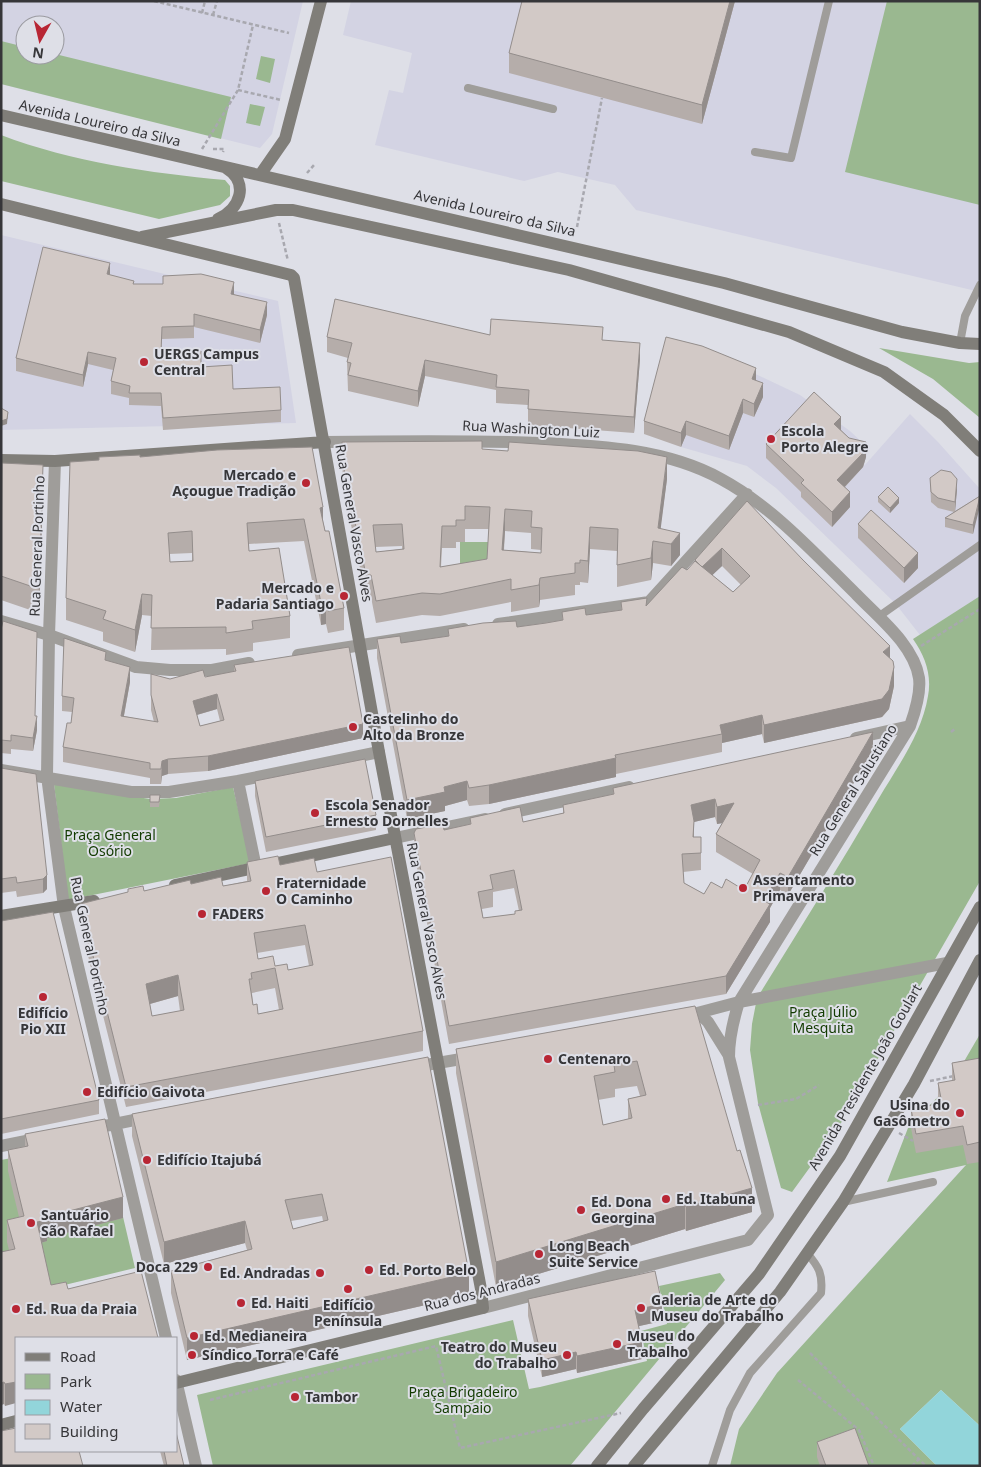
<svg xmlns="http://www.w3.org/2000/svg" width="981" height="1467" font-family="'Noto Sans',sans-serif">
<style>
.built{fill:#d3d3e3;fill-rule:evenodd}
.green{fill:#9ab890}
.water{fill:#92d5da}
.lines{fill:none;stroke-linecap:round;stroke-linejoin:round}
.path{stroke:#a8a8af;stroke-width:2.5;stroke-dasharray:4 2.5;stroke-linecap:butt}
.lane{stroke:#9f9d9a;stroke-width:8}
.street{stroke:#9f9d9a;stroke-width:12}
.secondary{stroke:#807e79;stroke-width:12}
.wall{fill:#b5adaa;fill-rule:evenodd}
.shaded-wall{fill:#938d8b}
.building{fill:#d2c9c6;stroke:#938d8b;fill-rule:evenodd}
.poi-dot{fill:#b82634;stroke:#dedfe7;stroke-width:2}
.labels{text-anchor:middle;stroke-width:4;stroke-linejoin:round;paint-order:stroke}
.street-label{font-size:14px;fill:#363639;stroke:#dedfe7}
.poi-label{font-size:14px;font-weight:bold;fill:#363639;stroke:#dedfe7;text-anchor:start}
.park-label{font-size:14px;fill:#123b00;stroke:#dedfe7}
</style>
<rect width="100%" height="100%" fill="#dedfe7"/>
<path class="built" d="M1,1H303L272,134L260,148L1,84ZM25,25H55V55H25Z
M351,1H980V292L636,210L615,185L558,172L524,181L375,145L389,90L403,93L412,53L343,35Z
M1,235L278,301L296,423L1,430Z
M749,371L800,395L850,431L868,448L864,466L910,414L938,442L980,489V596L920,635L895,603L776,488L747,466L681,447L686,435Z"/>
<path class="green" d="M887,1H980V205L845,172Z
M1,41L25,47V55L55,54L231,97L221,139L1,84Z
M261,56L275,59L270,83L256,79Z
M250,104L265,107L260,126L246,123Z
M1,135C72,162 150,173 225,180L230,186V196L220,205L159,219L1,181Z
M879,348L969,363L980,362V418L933,379Z
M460,542H489L488,564L460,563Z
M980,596V881L837,1130L792,1192L781,1188L758,1103L750,1050L752,1024L757,998C798,932 840,865 879,798C898,766 922,733 928,696C932,675 925,656 913,639Z
M54,784L150,799L176,798L233,787L251,863L68,900Z
M980,1034V1426L941,1390L900,1429L937,1466H730L739,1429L777,1373L966,1165L887,1182L908,1128L952,1082Z
M105,1140L135,1268L48,1289L1,1270V1160Z
M720,1273L725,1280L570,1466H213L197,1395L513,1320L529,1389L540,1387L647,1361L641,1331L667,1324L659,1286Z"/>
<path class="water" d="M941,1390L980,1426V1466H937L900,1429Z"/>
<g class="lines">
<path class="path" d="M154,1L289,33
M202,13L205,1
M213,15L217,1
M238,90L281,100
M202,149L238,90L253,25
M213,149H224L223,152
M307,173L314,165
M279,223L288,261
M577,227L602,98
M921,646L980,609
M951,732L955,729
M930,1081L954,1076
M758,1105L796,1099L819,1085
M899,1133L913,1141
M810,1353L926,1466
M798,1380L859,1430L874,1466
M210,1400L436,1346L460,1448L621,1413
M912,1466L919,1459"/>
<path class="lane" d="M468,88L553,109
M755,152L791,158L829,1
M960,343L965,316L980,285
M878,617L980,545
M843,1202L933,1182
M712,1466L730,1410L750,1373L821,1293C823,1274 819,1267 807,1253"/>
<path class="street" d="M325,442C397,441 469,440 541,443C601,446 667,449 721,479C773,507 814,553 856,594C878,617 914,645 919,678C921,693 915,712 910,726L739,1002C733,1021 729,1037 729,1057L768,1215L748,1240L483,1308
M55,461L49,635L47,776L64,907L166,1338
M1,621L49,635L136,667L170,670H212L249,663
M498,624L649,602L747,494
M298,655L464,629
M856,738L910,726
M1,770L131,792H169L238,781L379,752
M238,781L256,868
M505,814L629,787
M395,838L485,819
M700,1014L708,1022L728,1054
M682,1017L739,1002L947,963
M414,1067L473,1057
M90,1129L149,1117
M1,1146L41,1138
M176,1380L196,1466"/>
<path class="secondary" d="M1,115L724,283L902,332L960,343L980,344
M260,175L285,139L321,1
M1,204L291,275L294,278L379,752L481,1289L483,1308L176,1383
M218,219C240,209 250,183 226,168
M142,237L276,210H293L569,270L789,332L884,372L944,415L980,451
M1,460L55,461L325,442
M175,885L395,838
M1,916L94,901
M1,1425L16,1421
M597,1466L643,1409L759,1274L840,1156L980,907
M634,1466L780,1292L843,1202L914,1084L980,960"/>
</g>
<path class="wall" d="M735,1L702,124L509,73V53Z
M110,275L134,284L234,294L267,315L260,343L194,327V338L162,339L161,352L201,367L233,389L281,410V422L163,430L161,406L129,405V398L111,394V381L113,370L88,364L83,387L16,371V358Z
M490,335L640,359L634,433L528,425V405L496,403V390L425,376L418,407L348,391L347,362L348,358L327,352V337Z
M756,381L763,397L754,417L743,413L729,450L686,435L681,447L644,434V421Z
M841,430L866,457L863,467L845,487L850,507L832,527L801,497V492L766,458V444Z
M342,442L482,449L667,479L660,529L680,555L671,566L653,563L651,580L617,587V551L590,549L588,583L580,582V585H575V595L540,600L539,607L511,612V602L440,616L422,615L376,623L371,597H366L344,491L342,464ZM465,529H489L487,559L441,567L442,548H456V542H465ZM505,531L531,533V549L541,550V553L504,550ZM402,546V549L376,552L375,547Z
M140,457L323,521L344,608V630L328,633L326,624L321,625L304,541L249,544V551L290,616V638L253,643V651L226,655V649L151,650L152,616L142,615L135,652L103,641V632L66,620V598ZM192,553V561L170,562L169,554Z
M1,466L43,489L39,613L1,600Z
M930,478L957,489L955,511L980,496L973,534L945,527V518L954,512L938,508L931,502Z
M878,497L899,503L890,513L878,502Z
M747,501L890,658L894,686L889,709L882,717L764,743L762,734L722,743V752L616,774V777L489,804L469,806L467,800L445,806V811L407,819L377,658V639L401,643L448,636V629L517,627L562,620V612L586,615L621,610V602L647,605L687,570L695,562V560ZM722,566L741,585L733,592L712,575Z
M858,524L918,568L904,583L858,538Z
M1,630L35,716L37,730L33,751L11,749V754L1,753Z
M106,660L130,682L124,716L154,722L151,710V674L170,679L205,677L234,672V665L363,738L208,771L168,774L162,776L161,784H150V778L63,762V747L71,723L72,712L62,711V696ZM217,709L220,721L200,726L197,715Z
M873,750L788,895L780,890L770,908V922L726,994L449,1044L414,851V833L444,830L470,824V818L523,822L563,813V805L613,794V788ZM715,817L717,824L722,823L716,834V852L753,874L744,890L722,888L704,894L684,883L683,872L701,870V837H694V822ZM514,888L519,911H515V914L483,918L482,909L493,907V892Z
M1,768L36,774L47,889L43,893L17,897L16,891L1,893Z
M255,781L376,815V830L266,852L255,796Z
M150,795L160,800L159,807H150Z
M247,862L280,865L317,872L423,1031V1051L126,1107L80,924V904L128,893V889L144,891L191,884L223,886L247,881ZM305,945L309,966L288,970L275,966L258,959L257,953ZM275,988L279,1010L258,1014L253,1005L252,993ZM178,996L180,1011L152,1016L150,1004Z
M1,921L99,1100V1114L1,1134Z
M695,1006L752,1212L686,1231L685,1229L496,1287L456,1073V1049ZM637,1086L640,1096L628,1099V1119L603,1125L598,1100L615,1097V1089Z
M428,1057L469,1295L187,1360L171,1293V1271L247,1250L245,1243L164,1264L132,1136V1114ZM322,1216L323,1221L293,1229L291,1221Z
M980,1058V1162L967,1164L963,1145L916,1153L911,1128V1109L938,1104V1083L952,1081V1063Z
M25,1134L123,1218L47,1238V1241L41,1243L5,1406L4,1404L1,1405L9,1250L7,1242V1220L19,1217L8,1171V1150L25,1146Z
M528,1299L662,1321L639,1326L642,1359L577,1373L576,1369L542,1377L528,1316Z
M817,1442L869,1466H820L817,1457Z
M160,1451H176L184,1466H164Z"/>
<path class="shaded-wall" d="M730,1H735L702,124V105Z
M110,263V275L107,274Z
M234,282V294H231Z
M267,302V315L260,343V330Z
M640,343V359L634,433V417Z
M88,352V364L83,387V375Z
M425,360V376L418,407V391Z
M756,368V381L752,379Z
M763,383V397L754,417V404Z
M743,399V413L729,450V436Z
M8,412L7,424L1,426V421Z
M841,417V432L834,424Z
M686,421V435L681,447V433Z
M866,442V457L863,467L837,495V480Z
M667,457V479L659,542L658,528Z
M43,465V489L39,613V589Z
M957,479V489L955,512V502Z
M850,492V507L832,527V512Z
M980,497V506L973,534V525Z
M899,498V503L890,513V508Z
M323,507V529L320,508Z
M505,509V531L502,572V550Z
M590,527V549L588,583V561Z
M680,533V555L671,566V544Z
M653,541V563L651,580V558Z
M722,548V566L702,585V567Z
M918,553V568L904,583V568Z
M540,578V600L539,607V585Z
M142,594V615L135,652V630Z
M326,602V624L321,625V603Z
M890,646V664L883,652Z
M130,667V682L121,731V716Z
M894,667V686L889,709L882,717L764,743V725Z
M217,694V709L193,716V701Z
M762,715V734L722,743V734L720,725Z
M37,716V730L33,751V738Z
M363,724V738L208,771V756Z
M873,732V750L788,895V877Z
M616,758V777L489,804V785Z
M168,759V774L162,776L161,784L162,761Z
M467,781V800L445,806V811L407,819V800L444,787Z
M715,799V817L694,822L693,855V837L691,805Z
M734,803V821L717,824V807Z
M780,873V890L770,908V922L726,994V976L764,901Z
M47,875V889L43,893V879Z
M178,975V996L146,1005V984Z
M752,1188V1212L686,1231V1207Z
M123,1197V1218L47,1238V1241L37,1244V1222L46,1217Z
M685,1204V1229L496,1287V1262Z
M245,1221V1243L164,1264V1242Z
M469,1273V1295L187,1360V1338Z
M662,1304V1321L635,1327V1310Z
M642,1342V1359L577,1373V1356Z
M576,1352V1369L542,1377V1360Z
M4,1382V1404L1,1405V1383Z
M16,1382V1403L5,1406V1384Z"/>
<path class="building" d="M522,1H730L702,105L509,53Z
M43,247L110,263L107,274L134,281L133,284H163V276L201,274L234,282L231,294L267,302L260,330L194,314V326L162,327L161,352L201,351V367L232,365L233,389L280,387L281,410L163,418L161,393H129L130,386L111,381L116,358L88,352L83,375L16,358Z
M335,299L490,335L491,319L603,327L602,340L640,343L634,417L528,409L529,390L496,387L497,375L425,360L418,391L348,375L351,363L347,362L352,343L327,337Z
M666,337L702,346L756,368L752,379L763,383L754,404L743,399L729,436L686,421L681,433L644,421Z
M814,392L841,417L834,424L849,438L866,442L863,453L837,480L850,492L832,512L801,483L804,480L766,444Z
M1,408L8,412L7,419L1,421Z
M482,441V449L508,451L509,442L638,451L667,457L658,528L680,533L671,544L653,541L651,558L617,565L618,529L590,527L588,561L580,560V563H575V573L540,578L539,585L511,590V579L440,594L422,593L376,601L371,575H366L344,469L342,442ZM465,506L490,507L487,559L440,567L442,526H456V520H465ZM505,509L532,511L531,527L542,528L541,553L502,550ZM402,524L404,549L376,552L373,525Z
M312,447L323,507L320,508L325,531H329L344,608L328,611L326,602L321,603L304,519L247,523L249,551L279,548L290,616L252,621L253,629L226,633V627L151,628L152,595L142,594L135,630L103,619L106,611L66,598L70,462L99,460V457L140,455V457L217,450ZM192,531L193,561L170,562L168,533Z
M2,463L43,465L39,589L1,576Z
M941,470L951,472L957,479L955,502L938,498L931,492L930,478Z
M888,487L899,498L890,508L878,497Z
M980,496L973,525L945,518Z
M747,501L803,560L890,646L883,652L893,661L894,667L889,690L882,699L764,725L762,715L720,725L722,734L615,755L616,758L489,785L469,788L467,781L444,787L445,792L407,800L377,639L400,636L401,643L449,636L448,629L483,623L516,621L517,627L546,623L563,620L562,612L585,608L586,615L622,610L621,602L647,598L646,606L682,567L687,570L695,561L733,592L750,576L722,548L702,567L695,560Z
M871,510L918,553L904,568L858,524Z
M3,621L37,632L35,716H37L33,738L11,735V741L1,740V630Z
M64,638L106,652L105,660L130,667L121,716L158,722L151,695V674L170,679L203,670L205,677L236,671L234,665L349,647L363,724L208,756L168,759L162,761L161,769H150V763L63,747L67,723H71L74,698L62,696ZM217,694L224,720L200,726L193,701Z
M873,732L788,877L780,873L764,901L770,904L726,976L449,1026L414,833L416,829L443,824L444,830L471,824L470,818L520,807L523,822L564,813L563,805L614,794L613,788ZM715,799L717,807L734,803L716,834L760,860L744,890L726,879L722,888L711,882L704,894L684,883L682,854L701,853V837H693L694,821L691,805ZM514,870L522,910L515,911V914L483,918L478,892L493,889L490,875Z
M365,759L376,815L266,837L255,781Z
M1,768L36,774L47,875L43,879L17,883L16,877L1,879Z
M150,795H160L159,802H150Z
M278,856L280,865L314,858L317,872L391,857L423,1031L126,1087L80,904L128,892V889L143,886L144,891L190,880L191,884L221,877L223,886L251,881L247,862ZM305,925L313,965L288,970L287,964L275,966L273,956L258,959L254,933ZM275,968L283,1009L258,1014L257,1004L253,1005L249,979H252L251,973ZM178,975L184,1010L152,1016L146,984Z
M53,912L99,1100L1,1119V921Z
M695,1006L737,1151L740,1150L752,1188L686,1207L685,1204L496,1262L456,1049ZM637,1061L646,1095L628,1099L632,1118L603,1125L594,1076L615,1072L614,1065Z
M428,1057L469,1273L187,1338L171,1271L252,1249L245,1221L164,1242L132,1114ZM322,1194L328,1220L293,1229L285,1200Z
M980,1058V1142L967,1145L963,1126L916,1134L911,1109L942,1103L938,1083L955,1080L952,1063Z
M105,1119L123,1197L46,1217L47,1220L37,1222L51,1285L66,1282L68,1289L141,1271L158,1338H16V1382L5,1384L4,1382L1,1383V1252L15,1249L7,1220L24,1216L8,1150L28,1146L25,1134Z
M655,1271L662,1304L635,1310L642,1342L577,1356L576,1352L542,1360L528,1299Z
M16,1428V1451H79L83,1466H1V1431Z
M855,1428L869,1466H826L817,1442Z
M176,1432L184,1466H167L164,1451H176Z"/>
<g class="poi-dot">
<circle cx="144" cy="362" r="5"/>
<circle cx="771" cy="439" r="5"/>
<circle cx="306" cy="483" r="5"/>
<circle cx="344" cy="596" r="5"/>
<circle cx="353" cy="727" r="5"/>
<circle cx="315" cy="813" r="5"/>
<circle cx="743" cy="888" r="5"/>
<circle cx="266" cy="891" r="5"/>
<circle cx="202" cy="914" r="5"/>
<circle cx="43" cy="997" r="5"/>
<circle cx="548" cy="1059" r="5"/>
<circle cx="87" cy="1092" r="5"/>
<circle cx="960" cy="1113" r="5"/>
<circle cx="147" cy="1160" r="5"/>
<circle cx="666" cy="1199" r="5"/>
<circle cx="581" cy="1210" r="5"/>
<circle cx="31" cy="1223" r="5"/>
<circle cx="539" cy="1254" r="5"/>
<circle cx="208" cy="1267" r="5"/>
<circle cx="369" cy="1270" r="5"/>
<circle cx="320" cy="1273" r="5"/>
<circle cx="348" cy="1289" r="5"/>
<circle cx="241" cy="1303" r="5"/>
<circle cx="641" cy="1308" r="5"/>
<circle cx="16" cy="1309" r="5"/>
<circle cx="194" cy="1336" r="5"/>
<circle cx="617" cy="1344" r="5"/>
<circle cx="192" cy="1355" r="5"/>
<circle cx="567" cy="1355" r="5"/>
<circle cx="295" cy="1397" r="5"/>
</g>
<g class="labels">
<g class="street-label">
<text transform="translate(100 123) rotate(13)" y="5">Avenida Loureiro da Silva</text>
<text transform="translate(495 213) rotate(13)" y="5">Avenida Loureiro da Silva</text>
<text transform="translate(531 429) rotate(3)" y="5">Rua Washington Luiz</text>
<text transform="translate(354 523) rotate(80)" y="5">Rua General Vasco Alves</text>
<text transform="translate(37 546) rotate(-88)" y="5">Rua General Portinho</text>
<text transform="translate(853 790) rotate(-58)" y="5">Rua General Salustiano</text>
<text transform="translate(427 921) rotate(79)" y="5">Rua General Vasco Alves</text>
<text transform="translate(90 946) rotate(78)" y="5">Rua General Portinho</text>
<text transform="translate(865 1077) rotate(-60)" y="5">Avenida Presidente João Goulart</text>
<text transform="translate(482 1292) rotate(-14)" y="5">Rua dos Andradas</text>
</g>
<g class="poi-label">
<text x="154" y="359">UERGS Campus<tspan x="154" dy="16">Central</tspan></text>
<text x="781" y="436">Escola<tspan x="781" dy="16">Porto Alegre</tspan></text>
<text x="296" y="480" text-anchor="end">Mercado e<tspan x="296" dy="16">Açougue Tradição</tspan></text>
<text x="334" y="593" text-anchor="end">Mercado e<tspan x="334" dy="16">Padaria Santiago</tspan></text>
<text x="363" y="724">Castelinho do<tspan x="363" dy="16">Alto da Bronze</tspan></text>
<text x="325" y="810">Escola Senador<tspan x="325" dy="16">Ernesto Dornelles</tspan></text>
<text x="753" y="885">Assentamento<tspan x="753" dy="16">Primavera</tspan></text>
<text x="276" y="888">Fraternidade<tspan x="276" dy="16">O Caminho</tspan></text>
<text x="212" y="919">FADERS</text>
<text x="43" y="1018" text-anchor="middle">Edifício<tspan x="43" dy="16">Pio XII</tspan></text>
<text x="558" y="1064">Centenaro</text>
<text x="97" y="1097">Edifício Gaivota</text>
<text x="950" y="1110" text-anchor="end">Usina do<tspan x="950" dy="16">Gasômetro</tspan></text>
<text x="157" y="1165">Edifício Itajubá</text>
<text x="676" y="1204">Ed. Itabuna</text>
<text x="591" y="1207">Ed. Dona<tspan x="591" dy="16">Georgina</tspan></text>
<text x="41" y="1220">Santuário<tspan x="41" dy="16">São Rafael</tspan></text>
<text x="549" y="1251">Long Beach<tspan x="549" dy="16">Suite Service</tspan></text>
<text x="198" y="1272" text-anchor="end">Doca 229</text>
<text x="379" y="1275">Ed. Porto Belo</text>
<text x="310" y="1278" text-anchor="end">Ed. Andradas</text>
<text x="651" y="1305">Galeria de Arte do<tspan x="651" dy="16">Museu do Trabalho</tspan></text>
<text x="251" y="1308">Ed. Haiti</text>
<text x="348" y="1310" text-anchor="middle">Edifício<tspan x="348" dy="16">Península</tspan></text>
<text x="26" y="1314">Ed. Rua da Praia</text>
<text x="204" y="1341">Ed. Medianeira</text>
<text x="627" y="1341">Museu do<tspan x="627" dy="16">Trabalho</tspan></text>
<text x="557" y="1352" text-anchor="end">Teatro do Museu<tspan x="557" dy="16">do Trabalho</tspan></text>
<text x="202" y="1360">Síndico Torra e Café</text>
<text x="305" y="1402">Tambor</text>
</g>
<g class="park-label">
<text x="110" y="840">Praça General<tspan x="110" dy="16">Osório</tspan></text>
<text x="823" y="1017">Praça Júlio<tspan x="823" dy="16">Mesquita</tspan></text>
<text x="463" y="1397">Praça Brigadeiro<tspan x="463" dy="16">Sampaio</tspan></text>
</g>
</g>
<rect width="981" height="1467" fill="none" stroke="#363639" stroke-width="5"/>
<rect x="15" y="1337" width="162" height="115" fill="#dedfe7" stroke="#9b9ba1"/>
<rect x="25" y="1353" width="25" height="8" fill="#807e79" stroke="#9b9ba1"/>
<text x="60" y="1362" font-size="15" fill="#363639">Road</text>
<rect x="25" y="1374" width="25" height="15" fill="#9ab890" stroke="#9b9ba1"/>
<text x="60" y="1387" font-size="15" fill="#363639">Park</text>
<rect x="25" y="1400" width="25" height="15" fill="#92d5da" stroke="#9b9ba1"/>
<text x="60" y="1412" font-size="15" fill="#363639">Water</text>
<rect x="25" y="1424" width="25" height="15" fill="#d2c9c6" stroke="#9b9ba1"/>
<text x="60" y="1437" font-size="15" fill="#363639">Building</text>
<g transform="translate(40 40) rotate(188)"><circle r="24" fill="#dedfe7" stroke="#9b9ba1"/>
<path d="M0-4L9 19L0 12L-9 19Z" fill="#b82634"/>
<text y="-8" font-size="14" font-weight="bold" text-anchor="middle" fill="#363639">N</text>
</g>
</svg>
